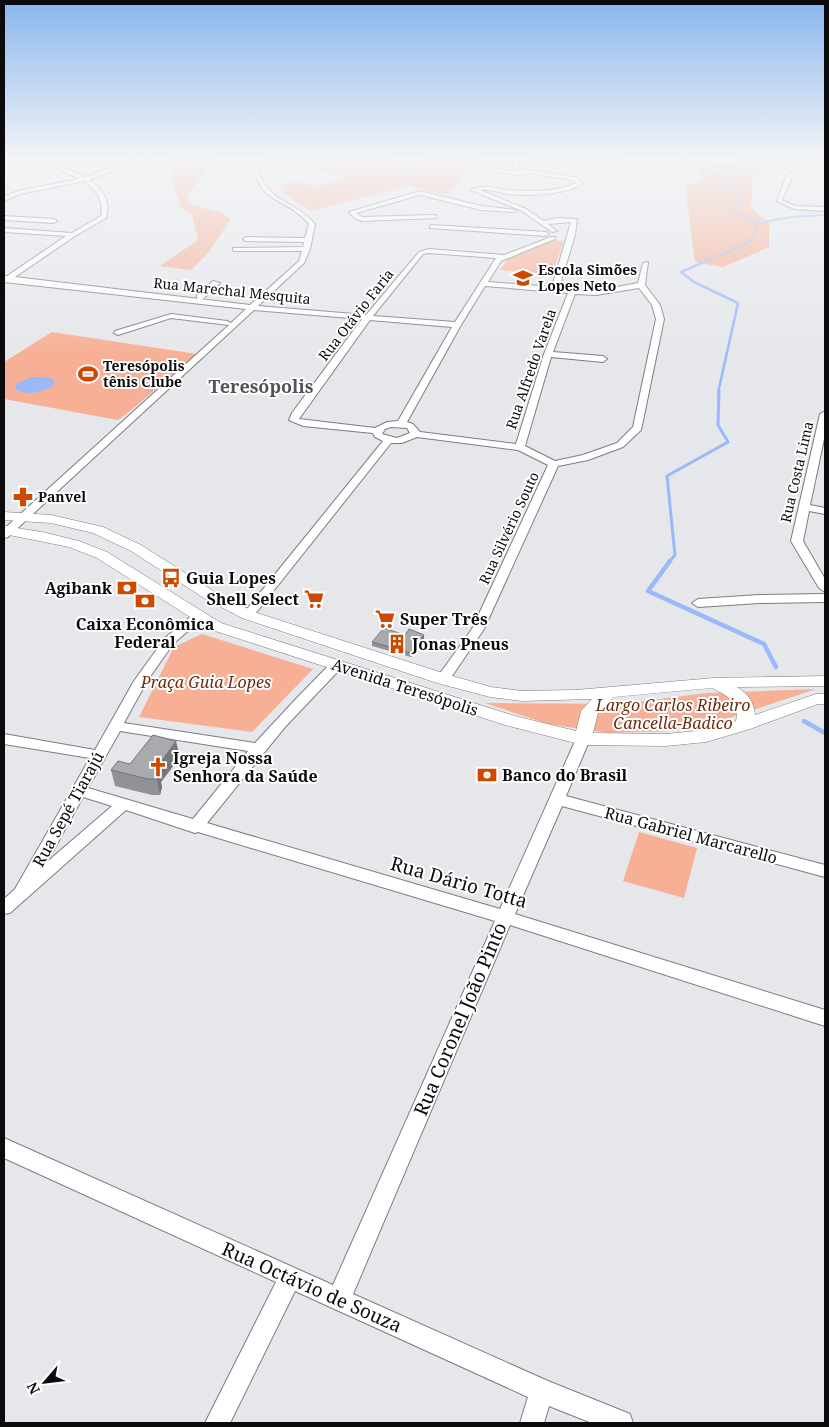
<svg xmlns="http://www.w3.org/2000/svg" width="829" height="1427" font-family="'Noto Serif',serif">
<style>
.green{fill:#f7af95}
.water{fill:#9ab9f8}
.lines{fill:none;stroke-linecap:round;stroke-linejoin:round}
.stream-far3{stroke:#9ab9f8;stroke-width:2}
.stream-far2{stroke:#9ab9f8;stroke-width:2.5}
.stream-far1{stroke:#9ab9f8;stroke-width:3}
.stream{stroke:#9ab9f8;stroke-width:4.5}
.minor-casing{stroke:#7b7d81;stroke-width:2}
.major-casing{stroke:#7b7d81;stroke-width:1}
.minor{fill:#fff;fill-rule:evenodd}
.major{fill:#fff;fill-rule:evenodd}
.wall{fill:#909296}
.shaded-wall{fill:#76777a}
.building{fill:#a8aaae;stroke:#76777a}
.labels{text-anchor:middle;stroke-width:4;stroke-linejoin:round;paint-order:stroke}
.far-poi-label{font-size:14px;font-weight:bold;fill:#0b0b0d;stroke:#fff;text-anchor:start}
.far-street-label{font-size:14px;fill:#0b0b0d;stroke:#fff}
.poi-label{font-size:16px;font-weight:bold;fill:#0b0b0d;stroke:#fff;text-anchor:start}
.park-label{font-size:16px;font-style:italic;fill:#6d2c11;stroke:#fff}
.street-label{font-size:16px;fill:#0b0b0d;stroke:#fff}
.far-district-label{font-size:18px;font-weight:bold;fill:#515356;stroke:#fff}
.near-street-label{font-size:19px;fill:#0b0b0d;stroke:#fff}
</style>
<rect width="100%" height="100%" fill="#e5e7eb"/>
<path class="green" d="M173,158L216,159L187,195L189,204L220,212L231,219L208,253L191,270L160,266L198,240L192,215L181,208L171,178Z
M264,158H384C406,165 418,159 439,158C452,158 465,158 478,158L447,195L407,186L311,211L284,194L278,186L294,182L319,186L347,178L288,164L266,172Z
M740,158H825V166C796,160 780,163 753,177L751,208L769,223V247L723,267L695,262L685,185L702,181L696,170L716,164L738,163Z
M553,240L564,241L552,275L500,270L507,260Z
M52,332L197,354L130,411L118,420L4,399V362Z
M202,634L313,669L252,732L139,717L174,647Z
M816,689L723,720L674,731L609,733L548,724L485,703L622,704L706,693Z
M639,832L697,848L684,898L623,881Z"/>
<path class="water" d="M31,377H44L53,379L55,384C45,393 26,396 15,389L16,384Z"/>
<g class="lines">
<path class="stream-far3" d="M680,158C706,167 721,176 740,196L733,209L757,223
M758,165L781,162H825
M727,183L758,165L760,158
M757,223L792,217L825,215
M706,261L750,242L757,223"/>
<path class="stream-far2" d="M709,260L681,272L694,282L738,303L718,393"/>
<path class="stream-far1" d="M669,562L675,555L667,476L728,442L718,425L719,391"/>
<path class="stream" d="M670,561L648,591L764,644L776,667
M804,721L825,733"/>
<defs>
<path id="minor" d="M50,158H56L57,164L85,177L140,158H148L89,180C103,189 111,202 106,218L75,236L15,277L250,305L299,261L302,251H235L233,250V248L303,247L304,242L246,241L243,239L246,237L305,238L309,224C283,194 260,208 251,158H257C258,167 259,178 265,185C277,202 302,207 315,224L310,249L304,263L258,306L366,315L419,252L429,249L504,255L551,237H555V239L501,261L488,282L552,287L571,222L548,224L557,231L552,232L522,211L471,190C483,183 496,189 509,190C529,192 558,192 576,183L571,180L528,173L526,176L490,171L493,169L522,172L518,171L512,165L514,158L593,160L627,158L593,164L518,163V165L522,169L574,177L579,179L582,184C567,195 526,196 507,194C498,192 489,189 480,190L526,209L544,221L557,218L577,219L575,235L559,288L596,291L638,283L643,263L648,262L645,285L660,305L664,319L641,430L623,447L588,460L558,466L484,629L448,682L443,683L436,679L472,629L548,465L518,450L417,437L402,443H391L252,618L248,619L242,615L383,441L375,437L373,433L303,426L289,420L292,413L362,319L254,310L8,537L4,538V529L229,325L171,318L118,335L114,333L115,331L171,314L227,321L231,323L246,309L4,282V276H7L66,236L4,232V228L72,233L101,216C104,200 96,190 84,181L20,194L4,201V197L18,191L79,179L52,166ZM429,253L496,258L455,322L373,316L423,254ZM485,286L568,293L544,354L516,444L420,432L413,424L407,422L461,325ZM639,288L652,305L656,319L633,427L617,443L583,455L555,461L525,446L551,357L603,362L607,359L603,356L553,352L575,294L596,295ZM370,320L452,327L398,421L387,422L375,428L299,419ZM391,427L407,428L410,433L397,438L382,434L385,429Z
M790,172L793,174L782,200L795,206L825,207V211L794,209L777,201L787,174Z
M420,191L481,206L516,210L513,212L481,210L420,195L356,213L362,217L434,215L436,216V218L362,221L356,219L349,212Z
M4,216L54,219L57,221L54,223L4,220Z
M432,225L546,232L549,234L546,236L430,228V226Z
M213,281L220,283L203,299H197V295Z
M825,411V434L810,505L825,508V514L809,511L803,541L825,579V592L819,588L791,541L820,414Z
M825,594V602L759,603L698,607L692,603L698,599L759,595Z
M199,612L205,616L173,644L147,681L124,723L255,743L294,701L331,663H341L343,666L285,727L207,823L500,909L576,739L578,736H588L590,739L566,796L825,865V877L562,806L515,914L825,1010V1026L510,925L353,1294L548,1381L630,1414L633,1423H592L549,1406L544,1423H520L528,1397L295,1291L230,1423H205L276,1282L4,1158V1138L333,1285L495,921L198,832L195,833L126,810L10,913L4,914V899L15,889L90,758L4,744V734L95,750L134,681L165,638L195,613ZM120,731L248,751L193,819L88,788ZM83,797L112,806L47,862Z"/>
<path id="major" d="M4,512L51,515L103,527L141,545L215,592L254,612L449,675L491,687L522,691L576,690L714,678L825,676V686L737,687C748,694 754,702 755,715L816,694H825V704H818L750,729L706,742L666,746L583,745L505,725L209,629L97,558L69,547L4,534V526L42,532L79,541L107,552L221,623L515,716L576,731L581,711L592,699L522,701L490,697L437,683L242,618L204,598L131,551L93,533L51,523L4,520ZM712,688C728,696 740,702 736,721L706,730L666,734L593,733L598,713L614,697Z"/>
</defs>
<use href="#minor" class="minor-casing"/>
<use href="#major" class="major-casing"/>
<use href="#minor" class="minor"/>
<use href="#major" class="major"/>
</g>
<path class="wall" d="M405,635H424V639L411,657L372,646V642Z
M180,757L161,782L162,787L160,795H152L115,786L111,770Z"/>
<path class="shaded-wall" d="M424,635V639L411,657V653Z
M176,741L180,757L161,782L162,787L160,795L155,770Z"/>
<path class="building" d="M384,628L405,635L409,629L424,635L411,653L372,642Z
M153,735L176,741L155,770L159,771L157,779H148L111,770L118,761L130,764Z"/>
<linearGradient id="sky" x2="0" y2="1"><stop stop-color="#89b6ee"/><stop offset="0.44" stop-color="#f3f4f6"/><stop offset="1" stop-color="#f3f4f6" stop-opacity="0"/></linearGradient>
<rect width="829" height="358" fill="url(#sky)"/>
<defs>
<symbol id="school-bare" viewBox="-9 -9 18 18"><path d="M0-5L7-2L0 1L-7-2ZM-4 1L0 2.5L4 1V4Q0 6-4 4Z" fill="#cd4900" stroke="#fff" stroke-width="2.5" paint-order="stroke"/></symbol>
<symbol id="stadium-bare" viewBox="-9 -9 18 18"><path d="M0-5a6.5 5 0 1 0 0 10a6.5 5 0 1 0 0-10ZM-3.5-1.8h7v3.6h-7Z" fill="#cd4900" stroke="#fff" stroke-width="2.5" paint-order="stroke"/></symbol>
<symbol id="pharmacy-bare" viewBox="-9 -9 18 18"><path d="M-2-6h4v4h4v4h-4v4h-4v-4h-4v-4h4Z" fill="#cd4900" stroke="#fff" stroke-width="2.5" paint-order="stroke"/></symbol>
<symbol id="bus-bare" viewBox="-9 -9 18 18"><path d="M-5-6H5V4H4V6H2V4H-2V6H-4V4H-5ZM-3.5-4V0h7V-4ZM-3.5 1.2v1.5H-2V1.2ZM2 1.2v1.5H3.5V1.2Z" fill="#cd4900" stroke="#fff" stroke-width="2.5" paint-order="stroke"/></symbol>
<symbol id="bank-bare" viewBox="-9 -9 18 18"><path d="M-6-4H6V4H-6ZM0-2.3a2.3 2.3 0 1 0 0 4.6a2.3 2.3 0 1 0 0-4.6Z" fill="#cd4900" stroke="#fff" stroke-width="2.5" paint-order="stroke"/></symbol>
<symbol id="supermarket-bare" viewBox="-9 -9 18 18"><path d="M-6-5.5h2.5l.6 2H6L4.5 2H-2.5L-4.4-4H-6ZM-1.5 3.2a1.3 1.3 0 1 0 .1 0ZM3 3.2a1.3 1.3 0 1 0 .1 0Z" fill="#cd4900" stroke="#fff" stroke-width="2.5" paint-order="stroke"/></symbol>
<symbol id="building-bare" viewBox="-9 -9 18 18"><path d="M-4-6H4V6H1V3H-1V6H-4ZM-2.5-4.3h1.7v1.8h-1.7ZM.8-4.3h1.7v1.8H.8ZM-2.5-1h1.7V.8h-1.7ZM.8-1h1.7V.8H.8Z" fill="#cd4900" stroke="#fff" stroke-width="2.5" paint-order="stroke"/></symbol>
<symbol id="church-bare" viewBox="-9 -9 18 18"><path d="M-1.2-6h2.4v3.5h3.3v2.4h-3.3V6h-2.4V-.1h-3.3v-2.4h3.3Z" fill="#cd4900" stroke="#fff" stroke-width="2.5" paint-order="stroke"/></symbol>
</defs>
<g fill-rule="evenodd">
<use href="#school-bare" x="509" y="264" width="28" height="28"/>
<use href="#stadium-bare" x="74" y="360" width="28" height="28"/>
<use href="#pharmacy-bare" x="9" y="483" width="28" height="28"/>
<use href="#bus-bare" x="157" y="564" width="28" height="28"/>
<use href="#bank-bare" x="113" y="574" width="28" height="28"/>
<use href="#supermarket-bare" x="300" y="585" width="28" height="28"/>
<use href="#bank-bare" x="131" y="587" width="28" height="28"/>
<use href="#supermarket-bare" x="371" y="605" width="28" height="28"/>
<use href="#building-bare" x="383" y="630" width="28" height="28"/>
<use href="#church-bare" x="144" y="753" width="28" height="28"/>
<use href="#bank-bare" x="473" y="761" width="28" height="28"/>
</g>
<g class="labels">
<g class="far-poi-label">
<text x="538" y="275">Escola Simões<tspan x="538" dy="16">Lopes Neto</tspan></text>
<text x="103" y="371">Teresópolis<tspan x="103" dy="16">tênis Clube</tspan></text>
<text x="38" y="502">Panvel</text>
</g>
<g class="far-street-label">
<text transform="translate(232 291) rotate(6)" y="5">Rua Marechal Mesquita</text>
<text transform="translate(356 315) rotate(-52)" y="5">Rua Otávio Faria</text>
<text transform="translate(531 369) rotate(-71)" y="5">Rua Alfredo Varela</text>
<text transform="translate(797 472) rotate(-77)" y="5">Rua Costa Lima</text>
<text transform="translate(509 528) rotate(-65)" y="5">Rua Silvério Souto</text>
</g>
<g class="poi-label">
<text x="186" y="584">Guia Lopes</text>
<text x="112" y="594" text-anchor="end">Agibank</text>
<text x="299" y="605" text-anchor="end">Shell Select</text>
<text x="400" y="625">Super Três</text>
<text x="145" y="630" text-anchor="middle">Caixa Econômica<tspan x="145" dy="18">Federal</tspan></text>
<text x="412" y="650">Jonas Pneus</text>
<text x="173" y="764">Igreja Nossa<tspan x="173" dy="18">Senhora da Saúde</tspan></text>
<text x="502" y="781">Banco do Brasil</text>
</g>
<g class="park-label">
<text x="206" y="688">Praça Guia Lopes</text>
<text x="673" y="711">Largo Carlos Ribeiro<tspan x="673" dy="18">Cancella-Badico</tspan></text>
</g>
<g class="street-label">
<text transform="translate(405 687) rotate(18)" y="6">Avenida Teresópolis</text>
<text transform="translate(68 809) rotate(-61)" y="6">Rua Sepé Tiarajú</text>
<text transform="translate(691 835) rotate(15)" y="6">Rua Gabriel Marcarello</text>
</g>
<g class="far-district-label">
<text x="261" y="393">Teresópolis</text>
</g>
<g class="near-street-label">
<text transform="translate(459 882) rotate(16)" y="7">Rua Dário Totta</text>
<text transform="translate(460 1019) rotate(-67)" y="7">Rua Coronel João Pinto</text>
<text transform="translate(312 1287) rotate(24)" y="7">Rua Octávio de Souza</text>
</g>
</g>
<rect width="829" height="1427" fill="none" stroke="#0b0b0d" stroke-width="10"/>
<g transform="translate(45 1382) rotate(242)" stroke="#ffffff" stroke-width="4" paint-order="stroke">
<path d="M0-4L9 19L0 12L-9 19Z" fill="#0b0b0d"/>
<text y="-8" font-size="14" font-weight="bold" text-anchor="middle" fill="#0b0b0d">N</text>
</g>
</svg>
